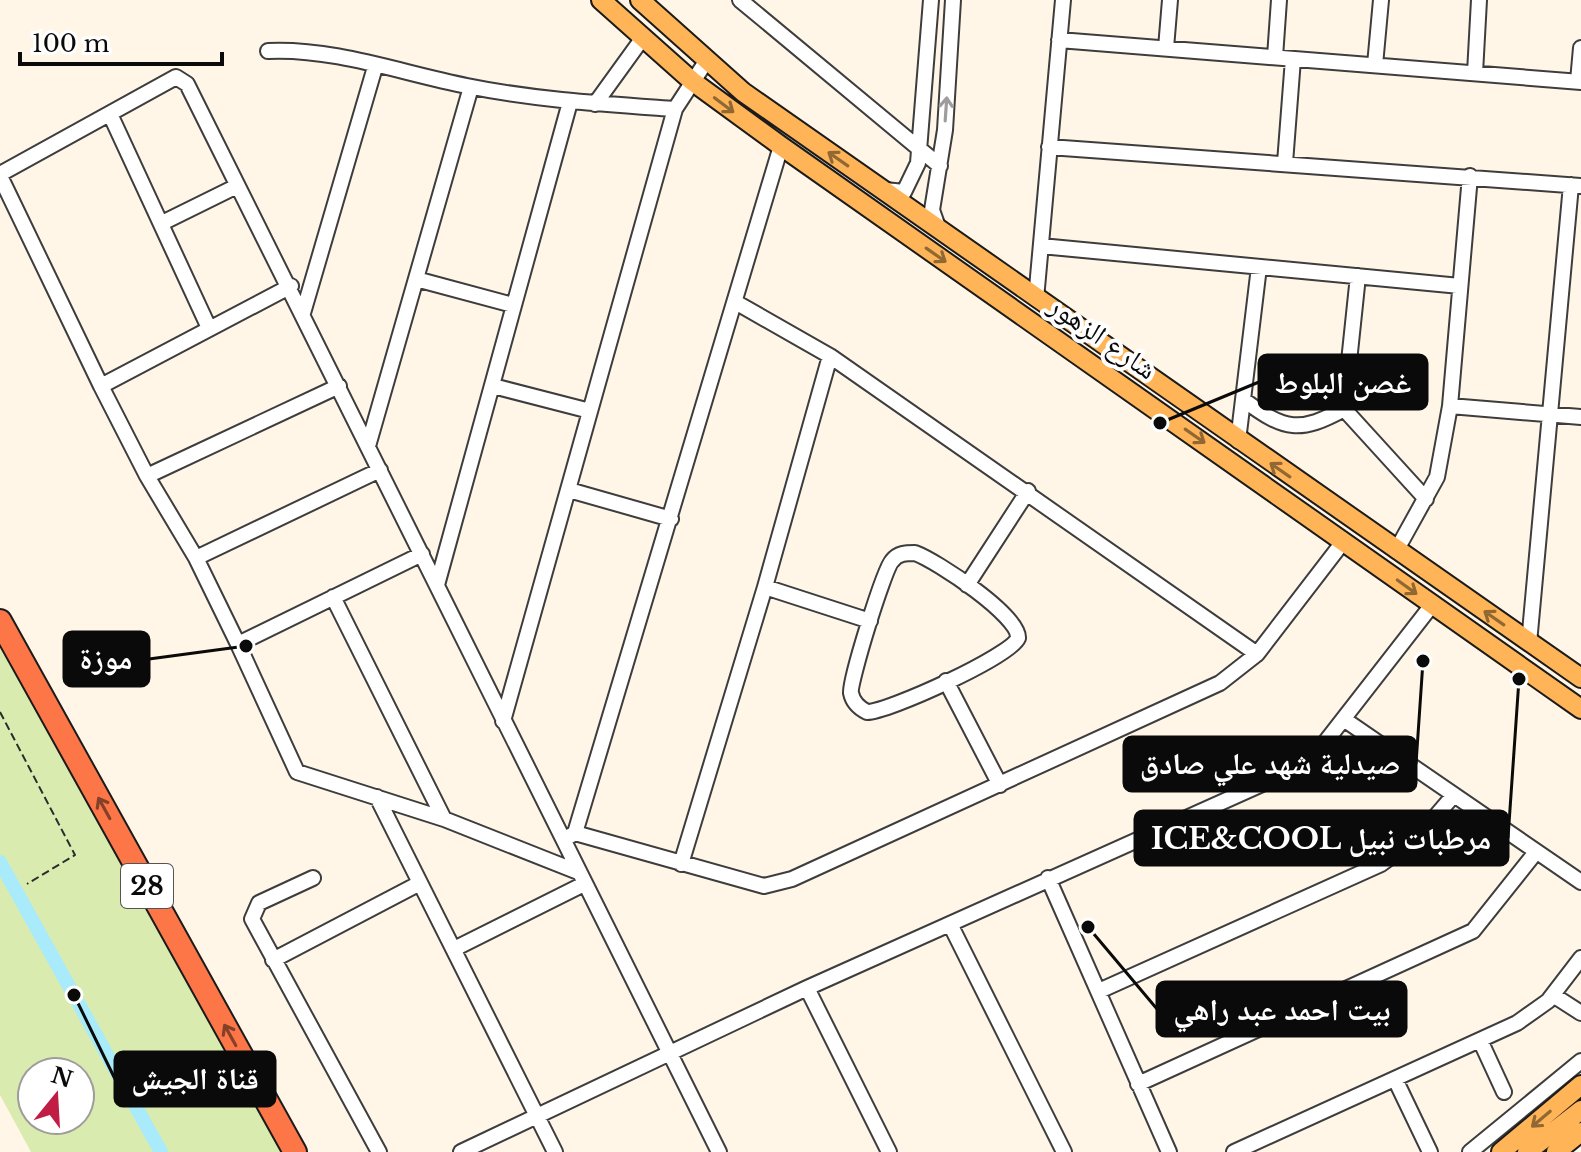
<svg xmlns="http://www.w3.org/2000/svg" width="1581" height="1152" font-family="'Libre Baskerville','Noto Naskh Arabic',serif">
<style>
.green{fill:#daebaf;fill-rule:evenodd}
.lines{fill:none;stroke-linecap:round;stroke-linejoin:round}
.canal{stroke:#a9ebfa;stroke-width:14}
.minor-casing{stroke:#3d3d3d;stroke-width:18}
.major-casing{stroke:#1b1b1b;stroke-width:22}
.highway-casing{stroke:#1b1b1b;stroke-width:26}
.path{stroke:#2c2c2c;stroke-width:2;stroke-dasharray:8 4;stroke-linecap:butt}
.minor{stroke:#fff;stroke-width:14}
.major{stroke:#ffb557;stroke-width:18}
.highway{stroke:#fd7647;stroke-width:22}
.oneway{stroke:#916834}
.oneway2{stroke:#9d9d9d}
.oneway3{stroke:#844028}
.labels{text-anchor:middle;stroke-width:8;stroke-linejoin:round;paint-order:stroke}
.shield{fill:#fff;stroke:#545454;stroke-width:2}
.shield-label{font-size:26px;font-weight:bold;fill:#0a0a0a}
.street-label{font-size:28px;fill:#0a0a0a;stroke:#fff}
.leader{fill:none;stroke:#0a0a0a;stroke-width:3}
.callout-dot{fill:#0a0a0a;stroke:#fff;stroke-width:3}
.callout{fill:#0a0a0a;stroke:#0a0a0a;stroke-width:3}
.callout-label{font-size:30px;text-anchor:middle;font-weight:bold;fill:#fff}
</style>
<rect width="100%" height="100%" fill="#fff6e7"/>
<path class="green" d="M0,632L289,1152H31L0,1095ZM32,1072H80V1120H32Z"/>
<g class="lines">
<path class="canal" d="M0,862L161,1152"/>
<defs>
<path id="minor" d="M740,0L940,166
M1059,40L1581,82
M1166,48L1170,0
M268,51C335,48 401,73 467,86C536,100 605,104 675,109L707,60
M1275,57L1279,0
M1375,65L1381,0
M1475,73L1479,0
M1578,81L1581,48
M595,104L642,39
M110,114L209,328
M1049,147L1581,186
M1285,163L1293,59
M0,174L176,77L187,84L719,1152
M0,176L101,386
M885,190L904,192L918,163L931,0
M162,223L237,186
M938,227L932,210L945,130L953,0
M1041,246L1460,286
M1358,276L1344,409L1426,499
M416,279L513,305
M291,286L101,386L147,476L196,558L380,470
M1036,299L1063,0
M737,303L830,356L1257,654
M303,313L375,67
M493,386L590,411
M1244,400C1285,431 1300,433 1344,409
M1450,406L1581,417
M1238,441L1259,267
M368,446L471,87
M147,476L339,386
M569,490L671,519
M1396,551L1437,477L1450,406L1470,176
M915,553C937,561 1020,616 1018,638C1011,656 888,712 867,712C859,708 853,703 851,693C849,683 884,569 892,561C898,553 906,553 915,553Z
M196,558L238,644L422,554
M437,585L570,102
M967,585L1028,491
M765,587L870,621
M333,597L444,819L578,872
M1529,643L1571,185
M238,644L297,772L444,819
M946,681L1000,785
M1345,720L1581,882
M503,721L675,109
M377,797L555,1152
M575,833L764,886L792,879L1220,683L1257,654L1343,542
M570,836L575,833L781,146
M681,864L765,587L830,356
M313,878L259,903L252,919L379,1152
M1048,878L1169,1152
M950,924L1064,1152
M454,949L584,884
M273,960L420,883
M807,988L889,1152
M1099,991L1381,864L1417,838L1453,796
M1553,995L1581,1013
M1480,1040L1504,1092
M1395,1079L1430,1152
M1138,1084L1473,931L1536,852
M461,1152L807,988L1309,763L1432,605
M1234,1152L1517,1023L1548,1001L1581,958
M1470,1152L1581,1061"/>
<path id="major" d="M601,0L692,81L781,146L1581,709
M640,0L743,92L1581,678
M1501,1152L1581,1085
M1527,1152L1581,1110
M1556,1152L1581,1132"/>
<path id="highway" d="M0,621L295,1152"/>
</defs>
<use href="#minor" class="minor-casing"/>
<use href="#major" class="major-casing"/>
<use href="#highway" class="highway-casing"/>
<path class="path" d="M0,712L75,855L27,884"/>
<use href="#minor" class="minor"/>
<use href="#major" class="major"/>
<use href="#highway" class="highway"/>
</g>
<defs><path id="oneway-shaft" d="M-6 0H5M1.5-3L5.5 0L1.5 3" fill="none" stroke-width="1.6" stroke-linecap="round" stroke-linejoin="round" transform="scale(2)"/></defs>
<g class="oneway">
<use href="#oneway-shaft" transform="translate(724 105) rotate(37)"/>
<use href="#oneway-shaft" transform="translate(838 159) rotate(-145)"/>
<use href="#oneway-shaft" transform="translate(936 255) rotate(35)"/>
<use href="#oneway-shaft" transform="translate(1195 436) rotate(35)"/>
<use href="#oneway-shaft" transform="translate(1280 470) rotate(-145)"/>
<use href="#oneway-shaft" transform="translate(1407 587) rotate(36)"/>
<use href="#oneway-shaft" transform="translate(1494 618) rotate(-145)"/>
<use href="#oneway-shaft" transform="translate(1541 1119) rotate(140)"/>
</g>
<use class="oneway2" href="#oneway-shaft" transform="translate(946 109) rotate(-86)"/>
<g class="oneway3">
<use href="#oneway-shaft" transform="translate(104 808) rotate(-119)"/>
<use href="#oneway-shaft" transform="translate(230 1035) rotate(-119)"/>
</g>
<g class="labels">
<rect class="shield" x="121" y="864" width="52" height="44" rx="6"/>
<g class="shield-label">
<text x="147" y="895">28</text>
</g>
<g class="street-label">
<text transform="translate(1103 337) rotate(35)" y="10">شارع الزهور</text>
</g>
</g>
<path class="leader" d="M1160 423L1259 382M246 646L149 659M1423 661L1416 764M1519 679L1508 838M1088 927L1157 1009M74 995L115 1079"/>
<g class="callout-dot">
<circle cx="1160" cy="423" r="8"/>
<circle cx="246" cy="646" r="8"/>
<circle cx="1423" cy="661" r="8"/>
<circle cx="1519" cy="679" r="8"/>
<circle cx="1088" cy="927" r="8"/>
<circle cx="74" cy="995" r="8"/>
</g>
<g class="callout">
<rect x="1259" y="355" width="168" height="54" rx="8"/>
<rect x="64" y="632" width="85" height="54" rx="8"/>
<rect x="1124" y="737" width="292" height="54" rx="8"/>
<rect x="1135" y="811" width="373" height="54" rx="8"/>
<rect x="1157" y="982" width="249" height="54" rx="8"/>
<rect x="115" y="1052" width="160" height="54" rx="8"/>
</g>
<g class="callout-label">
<text x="1343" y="393">غصن البلوط</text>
<text x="106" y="669">موزة</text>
<text x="1270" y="774">صيدلية شهد علي صادق</text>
<text x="1321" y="849">ICE&amp;COOL مرطبات نبيل</text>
<text x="1282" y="1020">بيت احمد عبد راهي</text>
<text x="195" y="1089">قناة الجيش</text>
</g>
<g transform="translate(56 1096) rotate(18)"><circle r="38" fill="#ffffff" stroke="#9d9d9d" stroke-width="2"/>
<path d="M0-6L14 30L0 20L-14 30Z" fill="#c11c44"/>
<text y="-12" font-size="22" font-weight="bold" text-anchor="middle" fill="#0a0a0a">N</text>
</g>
<path d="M20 52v12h202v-12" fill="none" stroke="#0a0a0a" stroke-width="4"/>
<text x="32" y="52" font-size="24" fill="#0a0a0a" stroke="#ffffff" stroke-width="6" paint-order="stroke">100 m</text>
</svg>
